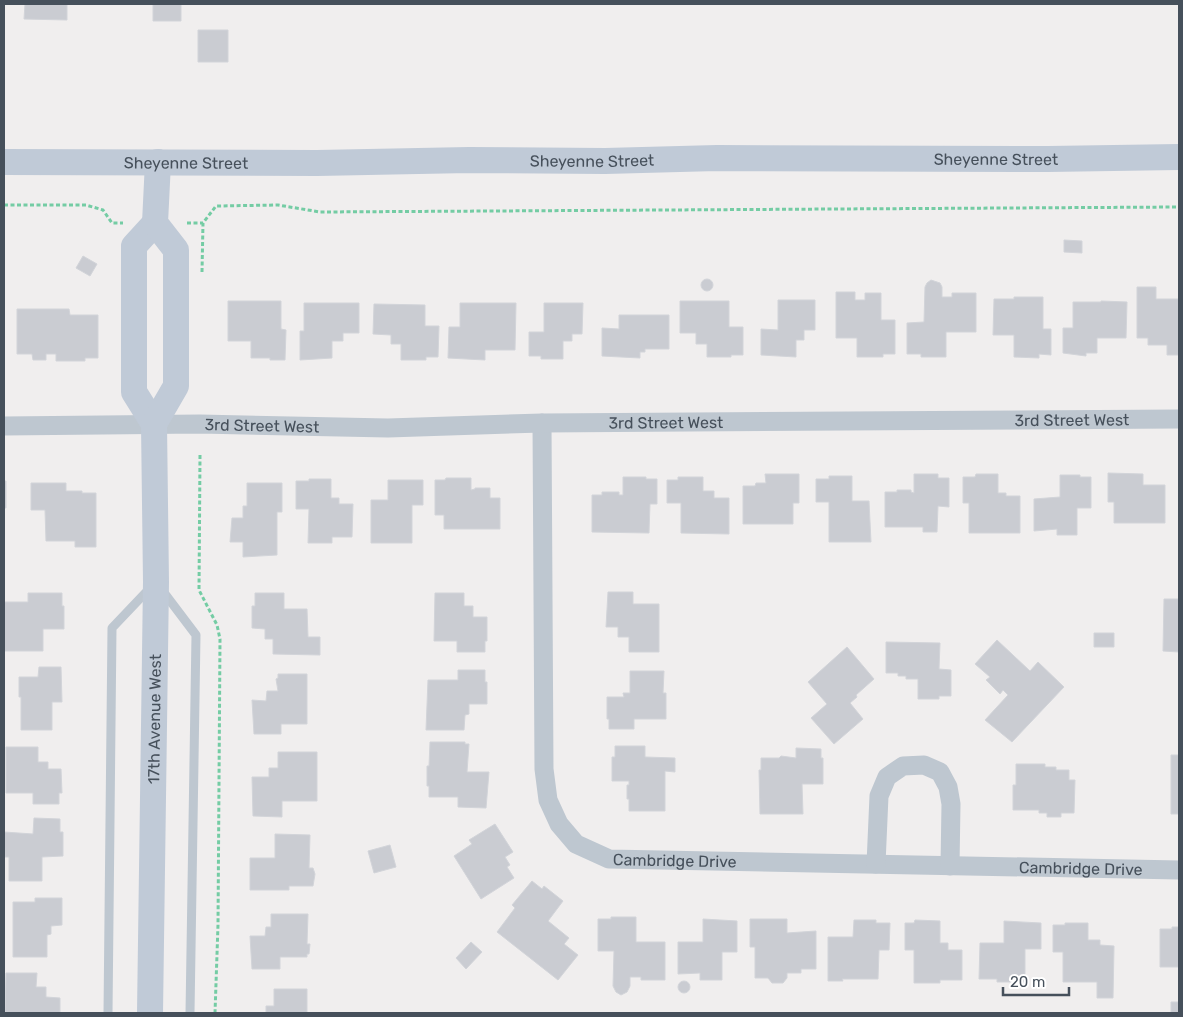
<svg xmlns="http://www.w3.org/2000/svg" width="1183" height="1017" font-family="Rubik,sans-serif">
<style>
.building{fill:#caccd2;stroke:#d2d4d9}
.lines{fill:none;stroke-linecap:round;stroke-linejoin:round}
.path{stroke:#74cca4;stroke-width:3;stroke-dasharray:4 2.5;stroke-linecap:butt}
.lane{stroke:#bec7d0;stroke-width:9}
.street{stroke:#bec7d0;stroke-width:19}
.secondary{stroke:#c0cad7;stroke-width:26}
.labels{text-anchor:middle;stroke-width:4.5;stroke-linejoin:round;paint-order:stroke}
.street-label{font-size:16px;fill:#46505b;stroke:#fff}
</style>
<rect width="100%" height="100%" fill="#f0eeee"/>
<path class="building" d="M25,4H67V20L24,19Z
M153,4H181V21H153Z
M198,30H228V62H198Z
M1064,240L1082,241V253L1064,252Z
M83,256L97,264L90,276L76,268Z
M701 285a6 6 0 1 1 12 0a6 6 0 1 1-12 0Z
M931,280L940,283L942,287V297H952V293H976V332H946V357H921V354H907V323L924,322L925,287L927,283Z
M1137,287H1156V299H1179V355H1167V345H1148V338H1137Z
M836,292H855V300H865V293H881V320H895V354H883V357H857V338H836Z
M1014,297H1043V329H1051V355L1039,354V358L1014,357V335H993L994,299H1014Z
M778,300H815V330H804V340H796V357L761,355V329L778,330Z
M228,301H281V329L286,330L285,360H270V358H251V341H228Z
M680,301H729V327H743V355H731V357H707V344H696V333H680Z
M1101,301L1127,302L1126,338H1097V353H1086V356L1063,353V328H1073V302H1101Z
M304,303H359V333H343V341H332V358L300,360V331H304Z
M460,303H516L515,350H485V360L448,358L449,327H460Z
M544,303H583L582,334H572V341H563V359H541V356H529V332H544Z
M374,304L425,305V326H439L438,357H426V360H401V344H391V335L373,334Z
M17,309H69L70,315H98V358H85V361H56V354H46V360H33L32,354H17Z
M619,315H669V349H645V352H640V358L602,356V328L619,329Z
M1108,473L1143,474V485H1165V523H1114V502H1108Z
M765,474H799V503H793V524H743V486H755L756,483H766Z
M914,474H938V478H949V507L938,506L937,532H923V527H885V492H897V490H911V492L914,493Z
M976,474H998V493H1006V496H1020V533H969V503H963V477H975Z
M1060,475H1080V477H1091V508H1077V535H1057V529L1034,531V499L1060,497Z
M829,476H852V501H869L871,542H829V502H816V479H829Z
M623,477H646V479H657V504H650L649,533L592,532V495H602V492H619V495H623Z
M678,477H703V491H714V498H729V534L681,533V503H667V480H678Z
M446,478H471V490L475,489V488H490V498H500V529H444V515H435V480H445Z
M309,479H331V498H339V504H353L352,537H332V543H308L309,509H296V481H309Z
M388,480H423V505H412V543H371V500H388Z
M4,481H6V508H4Z
M31,483H66V491H82V493H96V547H75V541H46L45,510H31Z
M247,483H282V512H277V555L243,557V542H230L232,518H243V506H247Z
M608,592H633V604H659V652H629V637H618V627H606Z
M28,593H62V606H64V629H43V651H4V602H28Z
M255,593H284V609H307L308,637H320V655L273,654V639H265V629L252,628V606H255Z
M435,593H464V606H473V617H487V641H485V652H457V641H434Z
M1164,599H1179V652L1163,651Z
M1094,633H1114V647H1094Z
M997,640L1030,671L1038,662L1064,687L1012,742L985,720L1008,695L1003,690L1000,694L986,680L990,677L975,664Z
M886,642L940,643L939,669L951,670V696H939V699H918V679H906V676H898V673H886Z
M847,647L874,679L856,695L857,697L850,703L863,719L834,744L811,718L827,704L808,682Z
M39,667H61L62,702H52V730H21V697H19V677H38Z
M458,670H485V682H487V704H469V714L465,715L464,730H426L428,680H458Z
M630,671H664L663,693H666V719H634V729H609V719H607V697H624L623,693H630Z
M278,674H307V724H281V734H254L252,700L266,701L267,691H278L276,679L278,678Z
M430,742H465V744H469L467,772H489L486,808L458,807V797H429V786H427V766H429Z
M615,746H645V757L675,758V772L665,771V811H629V799H627V785H629V781H612V757H615Z
M6,747H38V762H48V769H61L62,793H59V804H33V793H6Z
M796,748L821,749V758H823V784H802L803,814H760L759,770H761V758H779L781,756L796,758Z
M278,752H317V801H282V817L253,816L252,777H269V768H278Z
M1171,755H1179V814H1171Z
M1016,764H1045V767H1056V770H1069V780H1075L1074,813H1061V817H1047V813H1039V810H1013V785H1016Z
M34,818L60,819V832H63V856L42,857V881H9V857H5L4,832L33,834Z
M495,824L513,852L505,857L510,865L507,867L514,878L481,899L454,856L472,844L469,840Z
M275,834L310,835L309,868H313L315,874L313,886H289V890H250V858H275Z
M390,845L396,867L374,873L368,851Z
M532,881L542,889L544,886L563,901L548,921L569,938L564,944L578,955L558,980L497,932L515,908L512,905Z
M35,898H62V925L51,926V934L47,935V957H13V902H35Z
M271,914H308L307,944H310L309,954H307V957H280V969H252L250,936H265L266,927H271Z
M611,917H636V942H665V980H641V977H630V986L627,992L621,995L616,992L613,986L614,951H598V919H611Z
M703,919L737,921V952H722V980H700V973L678,974V942H703Z
M750,919H787V933L816,931V969H801V973H787V978L783,983H772L768,978H755V947H750Z
M854,920H876V923H890L889,950H879L878,979H842L843,981H828V937H853Z
M915,920L940,921V943H948V950H962V980H940V983H914V950H905V923H914Z
M1004,921L1041,923V949H1025V982H997V979H979L980,943H1004Z
M1065,923H1088V940H1100V945L1114,946L1113,998H1097V982H1063V952H1053V925H1065Z
M1172,927H1179V967H1160V929H1172Z
M471,942L482,952L466,969L456,958Z
M6,973H37L36,987H46V997L60,998V1013H5Z
M678 987a6 6 0 1 1 12 0a6 6 0 1 1-12 0Z
M274,989H307V1013H266V1006H274Z
M1171,1002H1179V1013H1171Z"/>
<g class="lines">
<path class="path" d="M4,205H86L103,210L112,223H123
M187,223H203
M202,272L203,223L216,206L278,205L320,212L1179,207
M200,455L199,590L217,625L220,639L218,925L215,1013"/>
<path class="lane" d="M162,590L196,635L190,1013
M108,1013L112,628L150,588"/>
<g class="street">
<path id="s1" d="M542,423L544,769L548,800L559,824L576,844L609,859L1179,870"/>
<path id="s2" d="M4,426L200,424L388,428L542,423L1179,419"/>
<path d="M876,864L879,796L887,777L903,766L924,765L940,772L948,787L951,804L950,866"/>
</g>
<g class="secondary">
<path id="s3" d="M4,162L317,163L469,160L605,161L717,158L1048,159L1179,157"/>
<path d="M154,424L134,392V246L155,223"/>
<path id="s4" d="M150,1013L156,582L154,424L176,386V250L155,223L158,162"/>
</g>
</g>
<g class="labels">
<g class="street-label">
<text dy="6" stroke="none"><textPath href="#s3" startOffset="992">Sheyenne Street</textPath></text>
<text dy="6" stroke="none"><textPath href="#s3" startOffset="588">Sheyenne Street</textPath></text>
<text dy="6" stroke="none"><textPath href="#s3" startOffset="182">Sheyenne Street</textPath></text>
<text dy="6" stroke="none"><textPath href="#s2" startOffset="1068">3rd Street West</textPath></text>
<text dy="6" stroke="none"><textPath href="#s2" startOffset="662">3rd Street West</textPath></text>
<text dy="6" stroke="none"><textPath href="#s2" startOffset="258">3rd Street West</textPath></text>
<text dy="6" stroke="none"><textPath href="#s4" startOffset="294">17th Avenue West</textPath></text>
<text dy="6" stroke="none"><textPath href="#s1" startOffset="532">Cambridge Drive</textPath></text>
<text dy="6" stroke="none"><textPath href="#s1" startOffset="938">Cambridge Drive</textPath></text>
</g>
</g>
<rect width="1183" height="1017" fill="none" stroke="#46505b" stroke-width="10"/>
<path d="M1003 987v8h66v-8" fill="none" stroke="#46505b" stroke-width="2.5"/>
<text x="1010" y="987" font-size="15" fill="#46505b" stroke="#ffffff" stroke-width="4" paint-order="stroke">20 m</text>
</svg>
